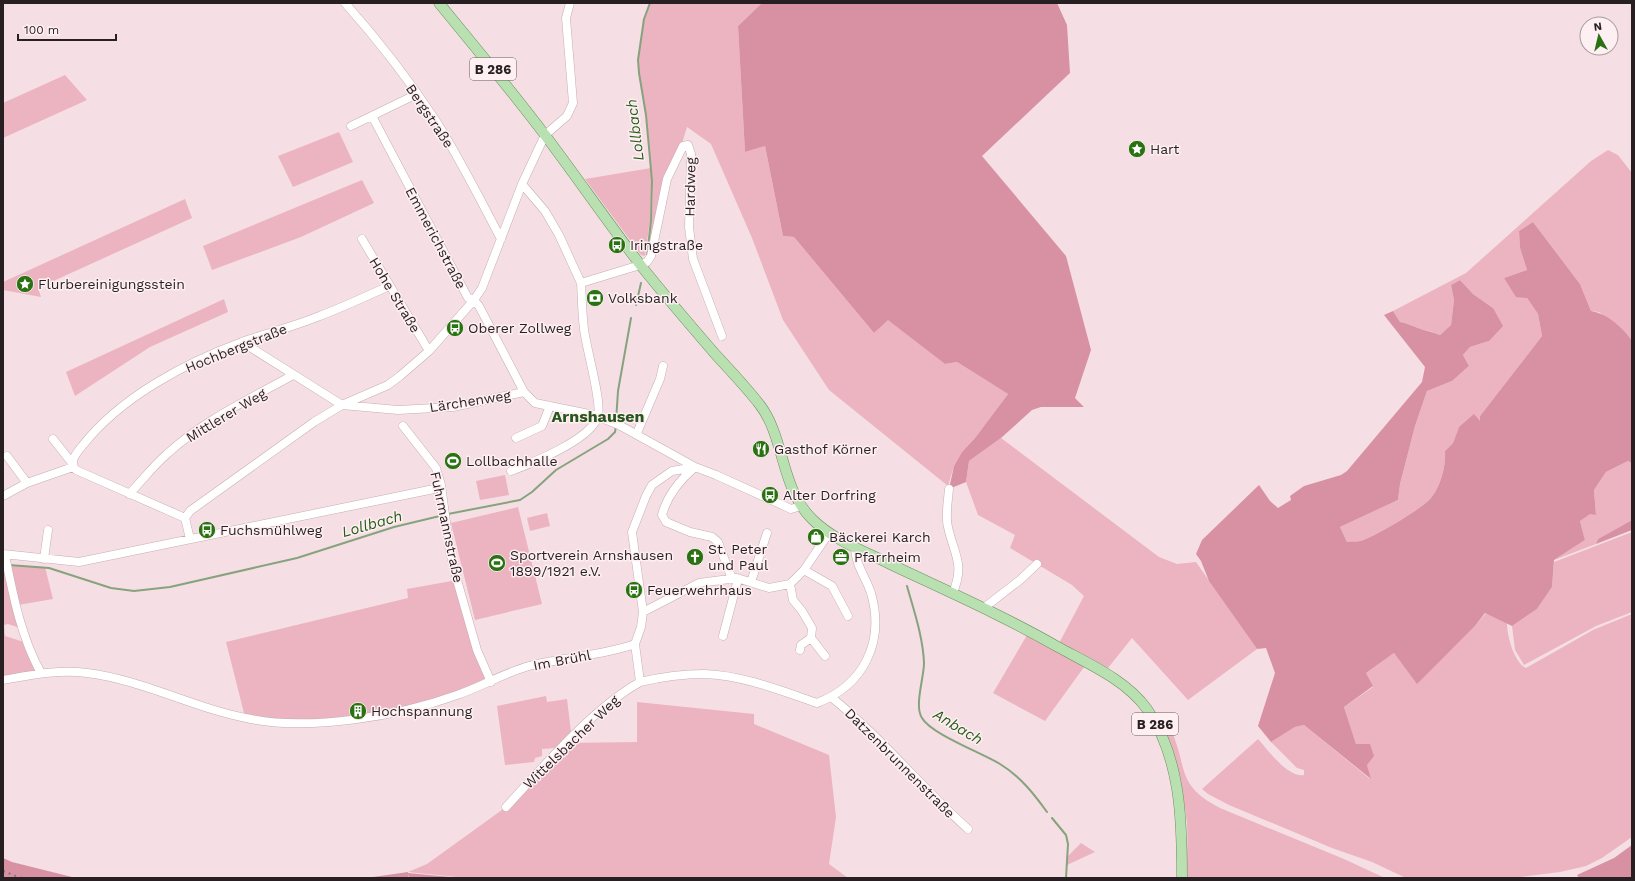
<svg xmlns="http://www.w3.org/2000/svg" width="1635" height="881" font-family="'Work Sans',sans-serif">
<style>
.green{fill:#ebb4c0}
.forest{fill:#d791a2}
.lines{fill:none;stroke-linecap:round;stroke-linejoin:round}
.stream{stroke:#86a37d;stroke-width:2}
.minor-casing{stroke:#c4aeb3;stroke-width:9}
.major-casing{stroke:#688f5c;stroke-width:11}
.minor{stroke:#fff;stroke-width:8}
.major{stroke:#b9e0b0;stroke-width:10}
.rail{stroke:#85767a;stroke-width:2;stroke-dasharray:2 4;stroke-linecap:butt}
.labels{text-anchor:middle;stroke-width:3;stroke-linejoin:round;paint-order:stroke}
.shield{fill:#fdeff2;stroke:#675d60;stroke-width:1}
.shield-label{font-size:13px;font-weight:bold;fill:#271f21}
.street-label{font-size:14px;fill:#271f21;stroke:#fdeff2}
.poi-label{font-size:14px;fill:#271f21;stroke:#fdeff2;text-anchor:start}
.water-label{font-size:15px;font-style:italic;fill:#265d16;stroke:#fdeff2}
.quarter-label{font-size:16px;font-weight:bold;fill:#28551c;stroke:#fdeff2}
</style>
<rect width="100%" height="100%" fill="#f6dfe4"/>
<path class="green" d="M650,3H762L738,26L745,152L765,146L783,236L794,237L874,333L888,319L945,364L957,362L1008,394L975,438L962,452L954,466L948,486L829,390L783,320L752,238L711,144L687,127L647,257C650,230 655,201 652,174L650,220L645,256L641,255L585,179L651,168L646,115L639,73L638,60L644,19Z
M65,75L87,100L3,138V103Z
M339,132L353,162L293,187L278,156Z
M1608,150L1618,155L1632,173V341L1599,312L1591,311L1580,284L1533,222L1519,231L1520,248L1527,270L1504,278L1527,298L1538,314L1542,336L1480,416V421L1459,427L1453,443L1445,451C1446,466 1441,486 1431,498C1423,508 1373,538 1360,541C1356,542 1351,541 1347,542L1340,527L1398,500L1400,484L1415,426L1427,391L1452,381L1469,366L1463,355L1470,347L1489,341L1493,308L1473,294L1460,280L1451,285L1454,300L1451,325L1440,335C1433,331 1426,331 1418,328C1412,326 1407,323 1400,322L1393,311L1466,273L1591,161Z
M362,180L374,203L301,237L212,270L203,246Z
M185,199L192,218L38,288L41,297L3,290V282Z
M224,299L228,312L150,347L75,396L66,372Z
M1001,438L1159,557L1177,564L1196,562L1257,649L1188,700L1132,638L1104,673L1087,663L1045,721L993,693L1030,630L1057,647L1084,596L1072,585L1010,548L1015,535L978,515L966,482L969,461Z
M1628,461L1632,463V520L1598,539L1596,544L1554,560L1585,540L1580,521L1590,513L1596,515L1594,490L1606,472Z
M505,475L509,495L480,500L476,481Z
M518,507L542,604L475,620L451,523Z
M547,513L550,526L530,531L527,518Z
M1632,532V612L1596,626L1524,665L1515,650L1512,626L1537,609L1552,587L1554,562Z
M7,565L45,567L53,599L18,605Z
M3,566L20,628L8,624L4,625L5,636L24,642L35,672L3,678Z
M457,580L491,682L392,714L309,724L245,717L226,642L408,598L407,589Z
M1486,613L1507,623C1507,636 1514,662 1526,668L1593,630L1632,614V837L1602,858L1586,866L1560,872L1513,878H1406L1372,862L1332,848L1229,805L1208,794L1202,789L1258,739C1268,750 1288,778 1304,775V770L1297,768L1271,742L1295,727L1304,725L1370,779L1367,765L1356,744L1344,707L1373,687L1366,673L1394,653L1417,683L1475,626Z
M546,696L547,702L567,699L571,732L555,748L542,749V756L535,758L534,762L505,765L497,706Z
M637,702L754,714V724L829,755L836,817L829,864L848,878H466L408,872L427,864L506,807L566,743L637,742Z
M1166,726L1170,728C1189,767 1174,784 1220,808L1344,859L1385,878H1186C1187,860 1188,841 1187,823C1184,791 1174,761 1164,730Z
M1081,843L1095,852L1067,865V857Z"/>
<path class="forest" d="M762,3H1057L1067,25L1070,73L982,156L1066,256L1091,350L1075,398L1084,407H1041L1032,410L1001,438L969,461L966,482L949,489L954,466L962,452L975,438L1008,394L957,362L945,364L888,320L874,333L794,237L783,236L765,146L745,152L738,26Z
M1533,222L1580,284L1591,311C1608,314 1622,327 1632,341V463L1628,461L1606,472L1594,490L1596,515L1590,514L1580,521L1585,540L1554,560L1552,587L1537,609L1512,626L1485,613L1475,626L1417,684L1394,653L1366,673L1373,686L1344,707L1356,744H1370L1374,756L1367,765L1371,779L1304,725L1295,727L1271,742L1258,726L1275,673L1266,648L1257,649L1209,581L1201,561L1196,554L1202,540L1259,485L1270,501L1278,508L1291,500L1290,496L1304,486L1341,475L1347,471L1422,382L1425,367L1384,315L1393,311L1400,322C1407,323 1412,326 1418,328C1426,331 1433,332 1440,335L1451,325L1454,300L1451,285L1460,280L1473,294L1493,308L1503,326L1489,341L1470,347L1463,355L1469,366L1452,381L1427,391L1415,426L1400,484L1398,500L1340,527L1347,542C1351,541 1356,542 1360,541C1373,538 1423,508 1431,498C1441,486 1446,466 1445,451L1453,443L1459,427L1474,414L1480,421V416L1542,336L1538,314L1527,298L1516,297L1504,278L1527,270L1520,248L1519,231Z
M1632,520V530L1596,544L1598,539Z
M1632,845V878H1579L1577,875L1614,858Z
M3,858L12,862L76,878H3Z
M408,872V873L461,878H409L408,875V878H366Z"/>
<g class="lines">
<path class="stream" d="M647,257L651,220L652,181L646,115L639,73L638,60L644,19L650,3
M636,305L641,283
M616,421L618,391L631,318
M448,514L520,500L532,492L556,470L608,439L615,432L616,426
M9,565L49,568L111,588L134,591L170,587L297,558L394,527L444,515
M907,586C914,611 923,637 924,663C924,678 914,706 922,718C931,734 982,753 1000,764C1020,776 1034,794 1047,812
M1052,818L1066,835L1068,844L1066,878"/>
<defs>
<path id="minor" d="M345,3C378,40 409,80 436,121C460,159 480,199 501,239
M372,116L468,298L474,300L479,306L524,392L535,403L594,415L619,425L695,467C681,479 667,496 662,515L666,522L690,532L712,537L718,542L732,579
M351,126L417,94
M522,184L545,211L559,235L581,283
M362,239L429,351
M242,342L342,405L398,410L453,407L524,392
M403,426L436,468L441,485L450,552L457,580L477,650L491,682
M637,433L660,379L663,366
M516,438L542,426L550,406
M53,439L72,463
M7,456L27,483
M511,471C532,463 592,439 598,416C602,401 586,348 584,329C582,314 582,298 581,283L640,265L647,262L651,256L667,179L683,146L688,145L691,154L689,227L693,259L722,336
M949,489C948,501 945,516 948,527C954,555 965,563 953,593
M129,494C142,481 153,466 167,454C204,420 250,399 293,375
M3,496L27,483L73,467
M801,506L791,509L716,475L695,467L672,471L652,485L646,496L632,532L643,612L641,627L635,644L640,682C661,677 683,674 704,674C742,675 782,691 817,703C864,685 885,642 871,593C866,577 855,565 855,547
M185,518L76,470C68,462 77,452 83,445C121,397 185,363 242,342C267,333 292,327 317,317C341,308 365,297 389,286
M190,539L185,518L190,511L314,422L342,405L388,385L400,376L429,351L474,300L482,288L522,184L545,135L567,116L573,103L566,18L570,3
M3,554L79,562L434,489L441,485
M5,555C13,595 21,637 41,673
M44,559L48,530
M804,570L832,586L848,616
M751,582L767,533
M790,584L793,600L802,611L812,628L811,638L825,656
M985,607L1020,580L1037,564
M643,612L699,583L737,578L769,588L790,584L804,570L829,533
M723,636L738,579
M800,650L801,645L811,638
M3,680C31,675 59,669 87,673C144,680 195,709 251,719C311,731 399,716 457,695C481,687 504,673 529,666C564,657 601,656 635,644
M831,697C881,737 921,787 968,829
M506,807C544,766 592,709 640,682"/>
<path id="major" d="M439,3C475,47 511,90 545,135C578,179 609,224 642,267C666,297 691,326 716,355C731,371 746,387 760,405C785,438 780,487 812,519C833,540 864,551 890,564C947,591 1004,616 1058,647C1089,664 1126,680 1147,709C1181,758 1182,821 1182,878"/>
</defs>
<use href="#minor" class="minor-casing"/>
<use href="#major" class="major-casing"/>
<use href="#minor" class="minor"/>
<use href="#major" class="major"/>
<path class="rail" d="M3,871L21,878"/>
</g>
<defs>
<symbol id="sight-disc" viewBox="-11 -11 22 22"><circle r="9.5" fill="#297111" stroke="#fdeff2"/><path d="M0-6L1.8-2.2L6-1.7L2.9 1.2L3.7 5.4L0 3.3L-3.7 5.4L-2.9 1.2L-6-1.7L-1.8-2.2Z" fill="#fff"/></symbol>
<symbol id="bus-disc" viewBox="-11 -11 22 22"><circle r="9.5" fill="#297111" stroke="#fdeff2"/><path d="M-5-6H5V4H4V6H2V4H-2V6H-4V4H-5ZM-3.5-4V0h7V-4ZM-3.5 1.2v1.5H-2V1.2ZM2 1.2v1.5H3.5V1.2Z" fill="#fff"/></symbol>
<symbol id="bank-disc" viewBox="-11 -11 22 22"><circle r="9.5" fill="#297111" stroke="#fdeff2"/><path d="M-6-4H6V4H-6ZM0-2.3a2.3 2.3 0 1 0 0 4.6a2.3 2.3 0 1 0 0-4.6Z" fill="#fff"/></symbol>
<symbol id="restaurant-disc" viewBox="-11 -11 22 22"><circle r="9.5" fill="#297111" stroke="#fdeff2"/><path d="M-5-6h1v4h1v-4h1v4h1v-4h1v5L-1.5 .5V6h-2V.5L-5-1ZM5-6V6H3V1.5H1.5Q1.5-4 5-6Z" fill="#fff"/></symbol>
<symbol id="stadium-disc" viewBox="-11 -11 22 22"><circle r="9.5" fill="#297111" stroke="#fdeff2"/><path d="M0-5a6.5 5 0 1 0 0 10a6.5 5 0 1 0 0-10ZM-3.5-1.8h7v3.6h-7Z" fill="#fff"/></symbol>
<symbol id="shop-disc" viewBox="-11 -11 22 22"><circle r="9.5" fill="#297111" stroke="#fdeff2"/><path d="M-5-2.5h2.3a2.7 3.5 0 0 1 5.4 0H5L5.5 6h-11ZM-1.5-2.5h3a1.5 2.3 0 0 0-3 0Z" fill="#fff"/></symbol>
<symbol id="church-disc" viewBox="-11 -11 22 22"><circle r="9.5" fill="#297111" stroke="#fdeff2"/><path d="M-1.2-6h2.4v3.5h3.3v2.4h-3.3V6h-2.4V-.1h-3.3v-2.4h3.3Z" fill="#fff"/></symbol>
<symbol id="office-disc" viewBox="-11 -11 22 22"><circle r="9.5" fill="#297111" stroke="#fdeff2"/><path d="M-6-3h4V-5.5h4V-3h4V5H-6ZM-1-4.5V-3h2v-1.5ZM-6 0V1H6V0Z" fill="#fff"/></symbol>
<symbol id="building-disc" viewBox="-11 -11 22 22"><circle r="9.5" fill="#297111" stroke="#fdeff2"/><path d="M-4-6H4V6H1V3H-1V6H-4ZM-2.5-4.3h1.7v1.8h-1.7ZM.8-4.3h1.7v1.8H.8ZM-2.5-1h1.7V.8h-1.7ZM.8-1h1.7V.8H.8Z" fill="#fff"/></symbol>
</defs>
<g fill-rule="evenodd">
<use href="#sight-disc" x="1127" y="139" width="20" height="20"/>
<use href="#bus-disc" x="607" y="235" width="20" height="20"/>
<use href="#sight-disc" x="15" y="274" width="20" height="20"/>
<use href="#bank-disc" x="585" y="288" width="20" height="20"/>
<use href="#bus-disc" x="445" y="318" width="20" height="20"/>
<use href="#restaurant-disc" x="751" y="439" width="20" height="20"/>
<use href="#stadium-disc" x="443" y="451" width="20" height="20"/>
<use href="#bus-disc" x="760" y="485" width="20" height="20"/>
<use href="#bus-disc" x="197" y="520" width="20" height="20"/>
<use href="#shop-disc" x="806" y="527" width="20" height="20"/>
<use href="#church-disc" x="685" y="547" width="20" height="20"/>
<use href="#office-disc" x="831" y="547" width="20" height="20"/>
<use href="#stadium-disc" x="487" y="553" width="20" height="20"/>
<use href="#bus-disc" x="624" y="580" width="20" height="20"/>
<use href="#building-disc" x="348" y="701" width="20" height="20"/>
</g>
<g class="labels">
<g class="shield">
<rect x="470" y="58" width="46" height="22" rx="3"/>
<rect x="1132" y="713" width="46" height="22" rx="3"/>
</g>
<g class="shield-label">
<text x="493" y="74">B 286</text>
<text x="1155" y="729">B 286</text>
</g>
<g class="street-label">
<text transform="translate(430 116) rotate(56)" y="5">Bergstraße</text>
<text transform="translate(690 187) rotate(-89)" y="5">Hardweg</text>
<text transform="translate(436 238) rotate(62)" y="5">Emmerichstraße</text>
<text transform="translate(395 295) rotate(59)" y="5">Hohe Straße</text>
<text transform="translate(236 348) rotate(-22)" y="5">Hochbergstraße</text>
<text transform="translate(470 401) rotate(-9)" y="5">Lärchenweg</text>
<text transform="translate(226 415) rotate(-31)" y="5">Mittlerer Weg</text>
<text transform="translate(447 527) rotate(78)" y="5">Fuhrmannstraße</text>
<text transform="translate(562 660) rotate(-11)" y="5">Im Brühl</text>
<text transform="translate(571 742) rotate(-44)" y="5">Wittelsbacher Weg</text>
<text transform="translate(900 763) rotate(45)" y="5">Datzenbrunnenstraße</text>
</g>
<g class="poi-label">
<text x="1150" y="154">Hart</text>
<text x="630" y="250">Iringstraße</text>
<text x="38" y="289">Flurbereinigungsstein</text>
<text x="608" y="303">Volksbank</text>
<text x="468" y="333">Oberer Zollweg</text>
<text x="774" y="454">Gasthof Körner</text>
<text x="466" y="466">Lollbachhalle</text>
<text x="783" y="500">Alter Dorfring</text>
<text x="220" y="535">Fuchsmühlweg</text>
<text x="829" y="542">Bäckerei Karch</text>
<text x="708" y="554">St. Peter<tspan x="708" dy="16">und Paul</tspan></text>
<text x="510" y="560">Sportverein Arnshausen<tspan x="510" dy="16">1899/1921 e.V.</tspan></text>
<text x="854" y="562">Pfarrheim</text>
<text x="647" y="595">Feuerwehrhaus</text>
<text x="371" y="716">Hochspannung</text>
</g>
<g class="water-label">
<text transform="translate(635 130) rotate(-97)" y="5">Lollbach</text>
<text transform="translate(372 524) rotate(-16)" y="5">Lollbach</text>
<text transform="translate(958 727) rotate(31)" y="5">Anbach</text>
</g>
<g class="quarter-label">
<text x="598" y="422">Arnshausen</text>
</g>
</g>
<rect width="1635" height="881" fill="none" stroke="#271f21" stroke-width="8"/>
<g transform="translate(1599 36) rotate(352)"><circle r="19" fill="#fdeff2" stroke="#a79c9e"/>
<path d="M0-3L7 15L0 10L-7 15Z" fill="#297111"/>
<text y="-6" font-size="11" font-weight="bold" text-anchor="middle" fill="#271f21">N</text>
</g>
<path d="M18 34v6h98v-6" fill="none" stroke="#271f21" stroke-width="2"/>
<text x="24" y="34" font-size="12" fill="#271f21" stroke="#fdeff2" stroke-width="3" paint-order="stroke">100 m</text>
</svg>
